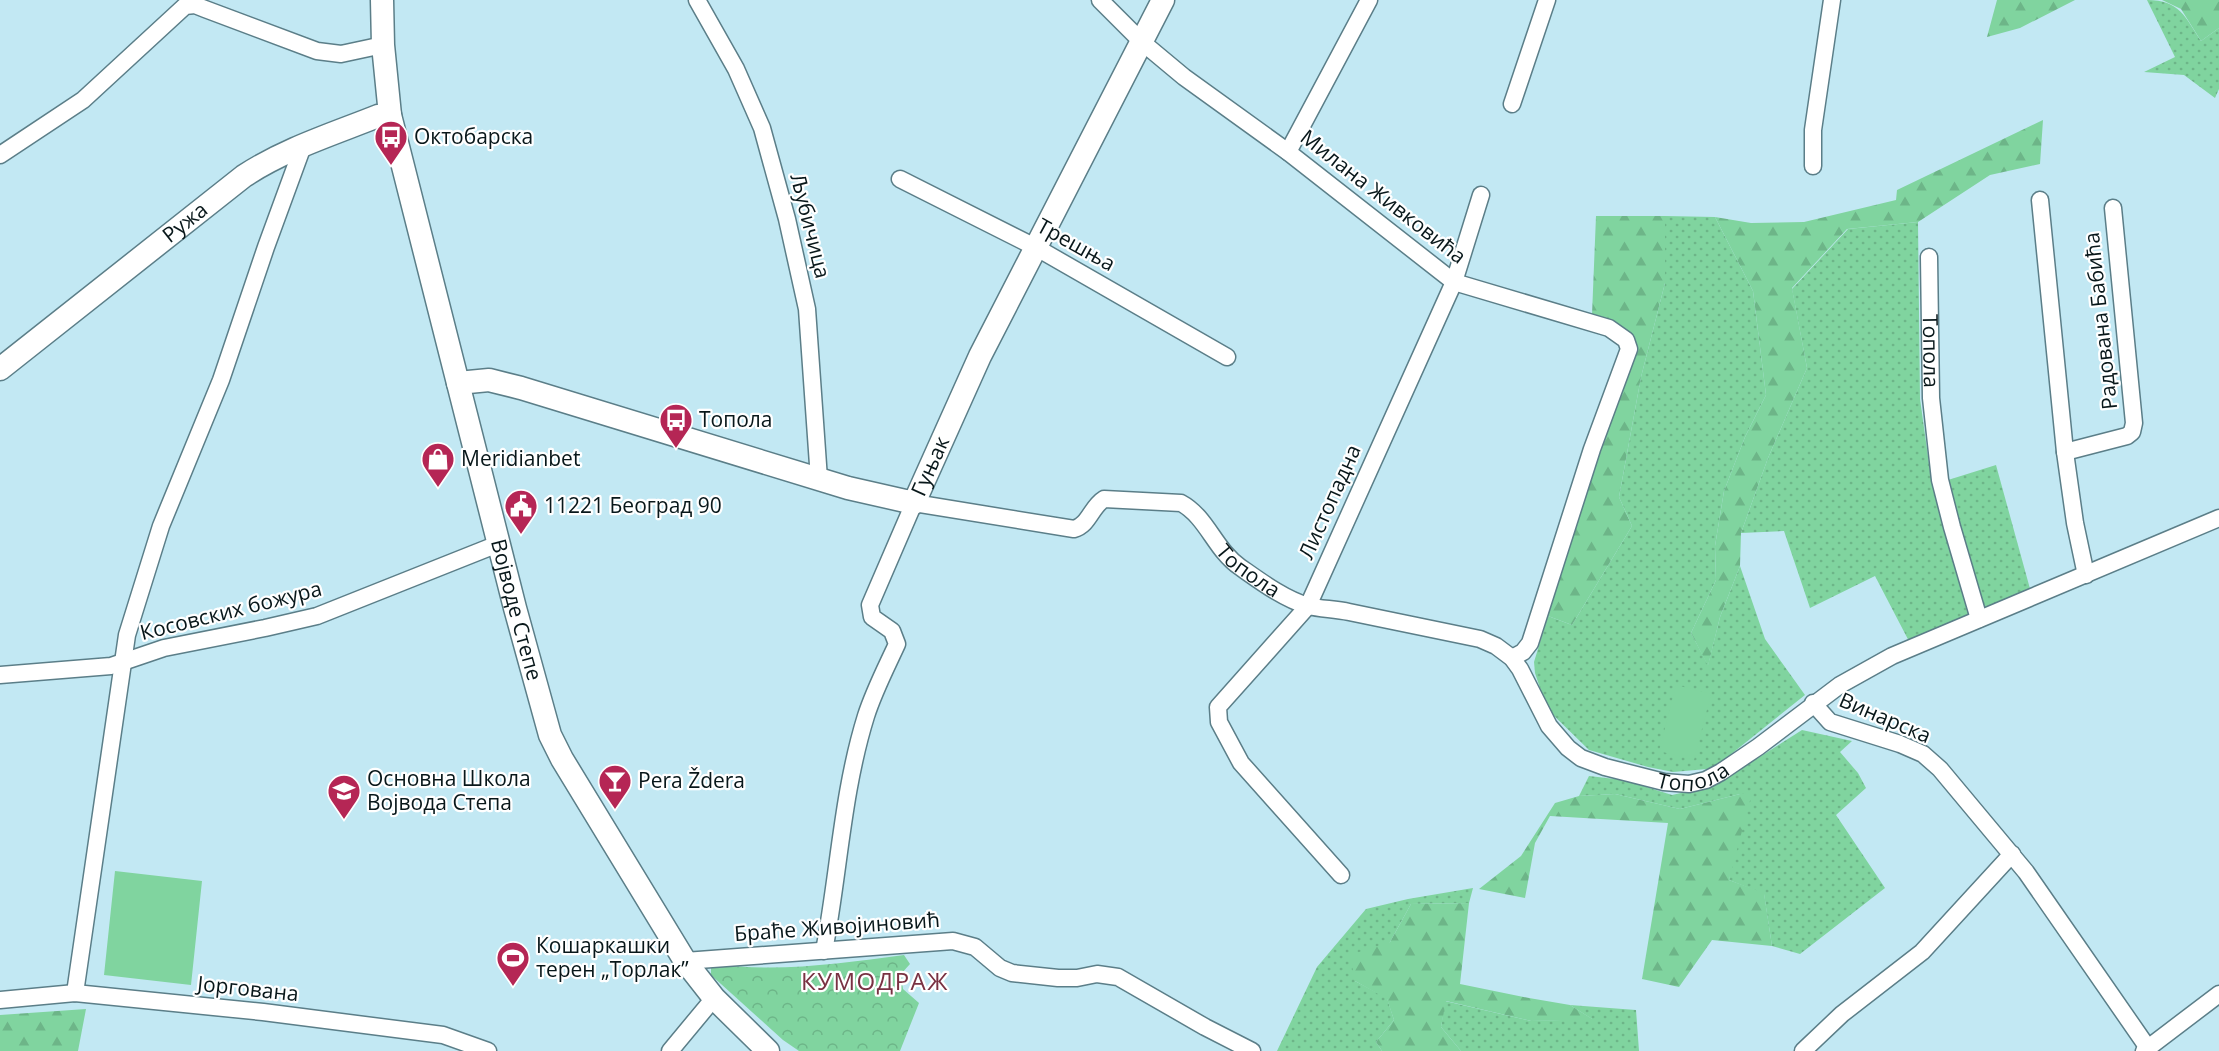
<svg xmlns="http://www.w3.org/2000/svg" width="2219" height="1051" font-family="'Open Sans',sans-serif">
<style>
.grass{fill:url(#grass-dots)}
.forest{fill:url(#forest-firs)}
.park{fill:url(#park-crowns)}
.garden{fill:#80d49f}
.lines{fill:none;stroke-linecap:round;stroke-linejoin:round}
.street-casing{stroke:#5b7e88;stroke-width:19}
.secondary-casing{stroke:#5b7e88;stroke-width:25}
.street{stroke:#fff;stroke-width:16}
.secondary{stroke:#fff;stroke-width:22}
.labels{text-anchor:middle;stroke-width:4.5;stroke-linejoin:round;paint-order:stroke}
.poi-label{font-size:21px;fill:#08171a;stroke:#fff;text-anchor:start}
.street-label{font-size:21px;fill:#08171a;stroke:#fff}
.quarter-label{font-size:24px;letter-spacing:1.5px;fill:#793243;stroke:#fff}
</style>
<defs>
<pattern id="grass-dots" width="8" height="8" patternUnits="userSpaceOnUse" patternTransform="scale(1.5)"><rect width="8" height="8" fill="#80d49f"/><path d="M2 2h.1M6 6h.1" fill="none" stroke="#6db588" stroke-width="1.8" stroke-linecap="round"/></pattern>
<pattern id="forest-firs" width="22" height="20" patternUnits="userSpaceOnUse" patternTransform="scale(1.5)"><rect width="22" height="20" fill="#80d49f"/><path d="M5 1l3.5 6h-7zM16 11l3.5 6h-7z" fill="#6db588"/></pattern>
<pattern id="park-crowns" width="20" height="18" patternUnits="userSpaceOnUse" patternTransform="scale(1.5)"><rect width="20" height="18" fill="#80d49f"/><path d="M2 6a3 3 0 1 1 6 0M12 15a3 3 0 1 1 6 0" fill="none" stroke="#6db588"/></pattern>
</defs>
<rect width="100%" height="100%" fill="#c2e8f3"/>
<path class="grass" d="M2147,0C2180,0 2185,17 2201,41L2219,28V89L2215,98L2184,75L2144,72L2175,57Z
M1665,216L1715,217L1753,291L1766,395L1745,437L1724,491L1715,546L1716,580L1691,633L1708,665L1720,617L1740,566L1765,639L1805,695L1720,763L1707,769L1673,772L1648,767L1589,750L1547,709L1535,673L1534,662L1548,616L1572,625L1632,526L1619,497L1641,377L1665,283Z
M1918,222L1920,399L1932,485L1996,465L2032,596L1912,647L1875,576L1810,608L1784,531L1741,533L1768,458L1807,368L1792,289L1848,229Z
M1802,730L1852,741L1840,752L1858,773L1866,788L1836,815L1885,888L1800,954L1772,946L1764,894L1729,880L1740,794L1680,809L1615,794L1579,796L1589,776L1624,780L1672,795L1703,788L1725,779Z
M1473,888L1469,903L1411,904L1390,942L1355,981L1387,998L1394,1020L1376,1042L1382,1051H1277L1317,967L1366,909L1408,899Z
M1445,1001L1531,1021L1592,1019L1570,1005L1636,1010L1639,1051H1461L1441,1027Z"/>
<path class="forest" d="M1997,0H2075L2020,28L1987,37Z
M2162,0H2219V28L2201,41L2181,9Z
M2043,120L2040,164L1990,175L1918,222L1847,229L1792,288L1807,368L1768,458L1741,533L1740,566L1720,617L1708,666L1691,633L1716,580L1715,546L1724,491L1745,437L1766,395L1753,291L1715,217L1751,223L1804,222L1896,200L1897,190Z
M1596,216H1665V283L1641,377L1619,497L1632,526L1572,625L1548,616L1592,449L1622,386L1621,335L1592,315Z
M1752,793L1729,880L1764,893L1772,946L1712,940L1679,987L1642,979L1668,823L1550,816L1535,843L1525,898L1479,889L1521,856L1555,803L1579,796L1615,794L1680,809L1740,794Z
M1469,903L1460,984L1529,998L1570,1005L1594,1020L1531,1021L1446,1001L1441,1027L1461,1051H1382L1376,1042L1394,1020L1387,999L1355,981L1350,955L1390,942L1411,904Z
M86,1009L78,1051H0V1015Z"/>
<path class="park" d="M904,955L910,964L901,974L903,989L919,1003L900,1051H799L783,1040L711,975V968L716,964C778,973 842,963 904,955Z"/>
<path class="garden" d="M1676,685L1711,694L1694,760L1659,751Z
M115,871L202,881L191,985L104,975Z"/>
<g class="lines">
<defs>
<g id="street">
<path d="M697,0L736,69L762,128L787,219L807,309L819,479"/>
<path d="M1100,0L1142,42L1184,77L1288,152L1454,282L1609,328L1626,340L1629,349L1592,449L1530,643L1523,652L1512,658"/>
<path d="M1512,104L1547,0"/>
<path d="M1288,152L1369,0"/>
<path d="M0,155L83,100L185,6L195,5L205,9L317,51L341,54L383,45"/>
<path d="M1813,166V130L1832,0"/>
<path d="M900,179L1037,248L1227,357"/>
<path d="M2040,200L2065,452L2075,523L2086,575"/>
<path id="s1" d="M1929,257L1931,398L1940,480L1952,527L1979,619"/>
<path d="M2065,452L2127,436L2132,432L2134,423L2113,208"/>
<path d="M0,675L111,666L164,648L265,628L317,616L498,544"/>
<path d="M1813,703L1830,722L1900,744L1923,754L1940,769L2026,872L2148,1048"/>
<path d="M1341,875L1241,763L1219,722L1218,707L1308,606L1454,282L1481,195"/>
<path id="s2" d="M824,951C839,873 842,793 866,716C874,691 886,668 897,644L892,631L872,617L870,605L914,503L1074,529C1089,525 1091,507 1104,499L1181,503C1207,517 1215,550 1240,567C1260,581 1284,599 1308,606C1321,609 1335,609 1349,612C1392,621 1436,630 1480,639L1496,646L1512,658L1520,669L1549,726L1568,748L1581,758L1605,767L1664,782L1689,784L1706,780L1721,772L1758,747L1840,685L1892,656L2219,518"/>
<path d="M685,961L953,941L975,947L1000,968L1012,973L1058,978H1077L1097,974L1118,977L1205,1027L1252,1051"/>
<path d="M75,993L127,635L161,526L221,380L266,247L303,146"/>
<path d="M0,1000L75,993L263,1012L443,1035L488,1051"/>
<path d="M670,1051L714,998"/>
<path d="M1803,1051L1842,1014L1922,952L2012,854"/>
<path d="M2144,1051L2219,994"/>
</g>
<g id="secondary">
<path id="s3" d="M382,0L383,45L390,115L515,608L550,735L562,759L685,961L714,998L768,1051"/>
<path id="s4" d="M0,369L244,176C285,149 333,134 378,116L390,115"/>
<path id="s5" d="M458,383L489,380L521,388L848,488L914,503L980,356L1163,0"/>
</g>
</defs>
<use href="#street" class="street-casing"/>
<use href="#secondary" class="secondary-casing"/>
<use href="#street" class="street"/>
<use href="#secondary" class="secondary"/>
</g>
<defs>
<symbol id="bus-pin" viewBox="-11 -11 22 30"><path d="M0 17L-7.5 6A9.5 9.5 0 1 1 7.5 6Z" fill="#b52655" stroke="#fff"/><path d="M-5-6H5V4H4V6H2V4H-2V6H-4V4H-5ZM-3.5-4V0h7V-4ZM-3.5 1.2v1.5H-2V1.2ZM2 1.2v1.5H3.5V1.2Z" fill="#fff"/></symbol>
<symbol id="shop-pin" viewBox="-11 -11 22 30"><path d="M0 17L-7.5 6A9.5 9.5 0 1 1 7.5 6Z" fill="#b52655" stroke="#fff"/><path d="M-5-2.5h2.3a2.7 3.5 0 0 1 5.4 0H5L5.5 6h-11ZM-1.5-2.5h3a1.5 2.3 0 0 0-3 0Z" fill="#fff"/></symbol>
<symbol id="civic-pin" viewBox="-11 -11 22 30"><path d="M0 17L-7.5 6A9.5 9.5 0 1 1 7.5 6Z" fill="#b52655" stroke="#fff"/><path d="M-.6-6.5H3V-4.5H.6V-3L4-1V1h2V6H-6V1h2V-1L-.6-3ZM-1.2 2.5V6h2.4V2.5Z" fill="#fff"/></symbol>
<symbol id="bar-pin" viewBox="-11 -11 22 30"><path d="M0 17L-7.5 6A9.5 9.5 0 1 1 7.5 6Z" fill="#b52655" stroke="#fff"/><path d="M-6-5H6L.8 .8V4.5H3.5V6h-7V4.5H-.8V.8Z" fill="#fff"/></symbol>
<symbol id="school-pin" viewBox="-11 -11 22 30"><path d="M0 17L-7.5 6A9.5 9.5 0 1 1 7.5 6Z" fill="#b52655" stroke="#fff"/><path d="M0-5L7-2L0 1L-7-2ZM-4 1L0 2.5L4 1V4Q0 6-4 4Z" fill="#fff"/></symbol>
<symbol id="stadium-pin" viewBox="-11 -11 22 30"><path d="M0 17L-7.5 6A9.5 9.5 0 1 1 7.5 6Z" fill="#b52655" stroke="#fff"/><path d="M0-5a6.5 5 0 1 0 0 10a6.5 5 0 1 0 0-10ZM-3.5-1.8h7v3.6h-7Z" fill="#fff"/></symbol>
</defs>
<g fill-rule="evenodd">
<use href="#bus-pin" x="372" y="118" width="38" height="52"/>
<use href="#bus-pin" x="657" y="401" width="38" height="52"/>
<use href="#shop-pin" x="419" y="440" width="38" height="52"/>
<use href="#civic-pin" x="502" y="487" width="38" height="52"/>
<use href="#bar-pin" x="596" y="762" width="38" height="52"/>
<use href="#school-pin" x="325" y="772" width="38" height="52"/>
<use href="#stadium-pin" x="494" y="939" width="38" height="52"/>
</g>
<g class="labels">
<g class="poi-label">
<text x="414" y="144">Октобарска</text>
<text x="699" y="427">Топола</text>
<text x="461" y="466">Meridianbet</text>
<text x="544" y="513">11221 Београд 90</text>
<text x="367" y="786">Основна Школа<tspan x="367" dy="24">Војвода Степа</tspan></text>
<text x="638" y="788">Pera Ždera</text>
<text x="536" y="953">Кошаркашки<tspan x="536" dy="24">терен „Торлак”</tspan></text>
</g>
<g class="street-label">
<text transform="translate(1383 197) rotate(38)" y="7">Милана Живковића</text>
<text dy="7" stroke="none"><textPath href="#s4" startOffset="236">Ружа</textPath></text>
<text transform="translate(810 226) rotate(76)" y="7">Љубичица</text>
<text transform="translate(1076 245) rotate(29)" y="7">Трешња</text>
<text transform="translate(2101 321) rotate(-96)" y="7">Радована Бабића</text>
<text dy="7" stroke="none"><textPath href="#s1" startOffset="94">Топола</textPath></text>
<text dy="7" stroke="none"><textPath href="#s5" startOffset="514">Гуњак</textPath></text>
<text transform="translate(1330 502) rotate(-66)" y="7">Листопадна</text>
<text dy="7" stroke="none"><textPath href="#s2" startOffset="858">Топола</textPath></text>
<text dy="7" stroke="none"><textPath href="#s3" startOffset="626">Војводе Степе</textPath></text>
<text transform="translate(231 611) rotate(-14)" y="7">Косовских божура</text>
<text transform="translate(1885 718) rotate(23)" y="7">Винарска</text>
<text dy="7" stroke="none"><textPath href="#s2" startOffset="1380">Топола</textPath></text>
<text transform="translate(837 927) rotate(-4)" y="7">Браће Живојиновић</text>
<text transform="translate(248 989) rotate(6)" y="7">Јоргована</text>
</g>
<g class="quarter-label">
<text x="875" y="990">КУМОДРАЖ</text>
</g>
</g>
</svg>
